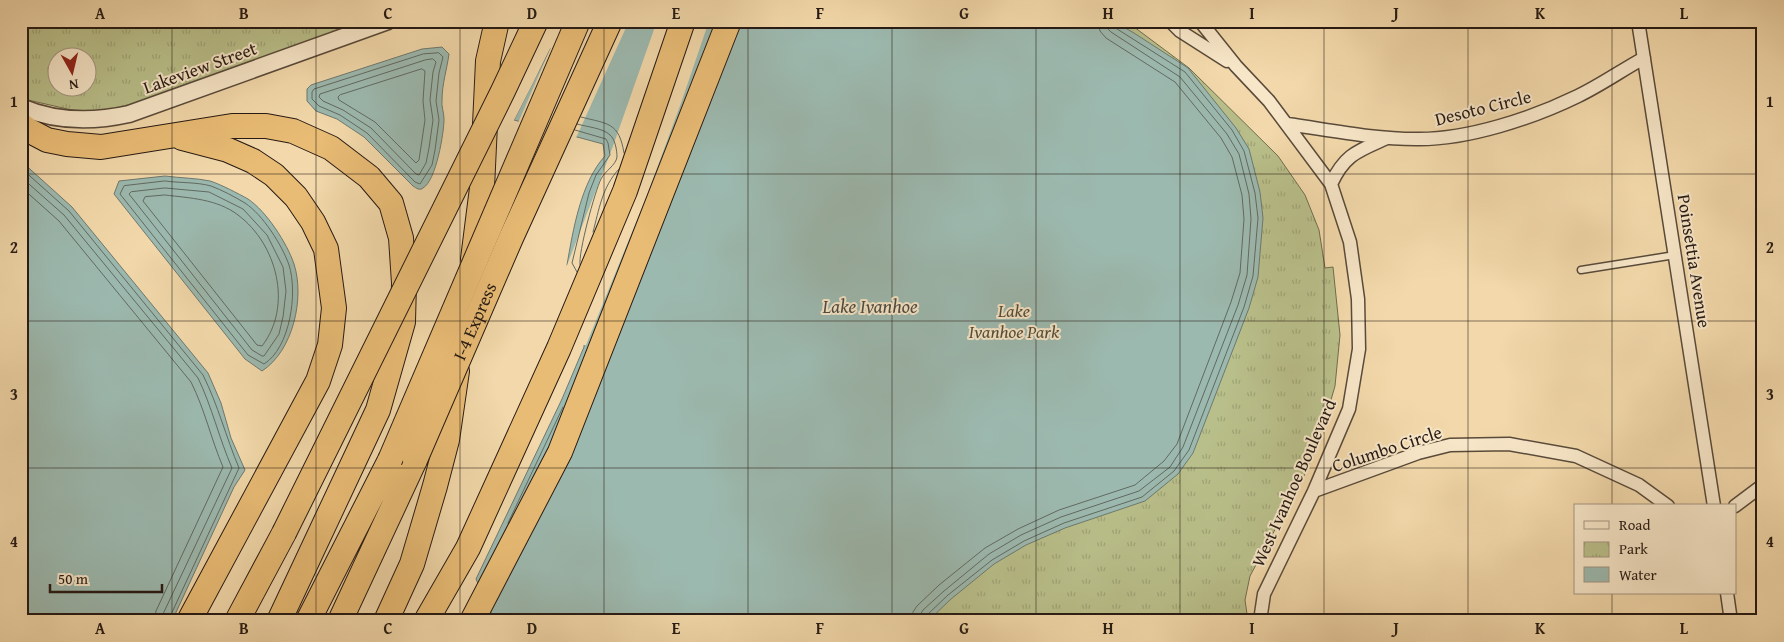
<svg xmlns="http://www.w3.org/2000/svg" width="1784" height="642" font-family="'Gentium Book Plus',serif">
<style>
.park{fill:url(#park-tufts);stroke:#706c4f;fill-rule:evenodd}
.water{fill:#9cb9af;stroke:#6d7971}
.pier{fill:#f2d8aa}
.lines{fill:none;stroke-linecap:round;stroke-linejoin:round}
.shore{stroke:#616a62;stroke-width:1}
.service-casing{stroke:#594a3a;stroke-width:9}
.minor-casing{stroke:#594a3a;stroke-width:15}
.tertiary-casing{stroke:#594a3a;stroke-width:19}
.motorway-casing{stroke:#261a14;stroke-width:26}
.service{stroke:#f7e6c8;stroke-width:6}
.minor{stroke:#f7e6c8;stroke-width:12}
.tertiary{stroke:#f7e6c8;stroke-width:16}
.motorway{stroke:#e9bc75;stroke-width:24}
.motorway-bridge-casing{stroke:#261a14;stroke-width:26;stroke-linecap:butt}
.motorway-bridge{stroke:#e9bc75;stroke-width:24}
.grid{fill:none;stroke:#261a14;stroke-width:1;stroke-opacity:0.55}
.labels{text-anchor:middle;stroke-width:4;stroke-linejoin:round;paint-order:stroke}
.street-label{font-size:18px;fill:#261a14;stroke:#f7e6c8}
.park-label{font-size:18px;font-style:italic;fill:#524c37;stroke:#f7e6c8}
.water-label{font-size:19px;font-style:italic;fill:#494a42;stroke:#f7e6c8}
.neatline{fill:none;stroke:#261a14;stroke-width:2}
.grid-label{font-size:16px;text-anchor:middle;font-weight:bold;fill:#261a14}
</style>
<defs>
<pattern id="park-tufts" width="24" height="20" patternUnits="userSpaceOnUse" patternTransform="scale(1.25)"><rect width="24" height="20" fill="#b9bf8a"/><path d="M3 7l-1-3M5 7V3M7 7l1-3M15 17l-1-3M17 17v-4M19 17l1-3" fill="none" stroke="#9fa476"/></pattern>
</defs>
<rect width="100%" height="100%" fill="#f2d8aa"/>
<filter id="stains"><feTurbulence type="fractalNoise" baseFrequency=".004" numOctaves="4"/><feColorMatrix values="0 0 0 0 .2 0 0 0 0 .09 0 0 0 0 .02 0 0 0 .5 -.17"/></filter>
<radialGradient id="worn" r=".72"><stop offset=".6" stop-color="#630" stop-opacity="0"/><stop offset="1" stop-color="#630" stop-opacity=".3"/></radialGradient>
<path class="park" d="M21,21H366L112,112L85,113L28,100L21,95ZM58,58H88V88H58Z
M795,21H1126L1189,68L1278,156L1305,195L1319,230L1325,268L1333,267L1340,335L1335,386L1321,434L1306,472L1250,576L1245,600L1248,621H535Z"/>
<path class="water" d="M609,21H1113L1134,33L1188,68L1236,128L1249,149L1260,192L1263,218L1258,277L1249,308L1193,453L1178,474L1145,501L1065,528L1026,545L994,564L951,599L928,621H491L492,615L476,579L562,399L584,347V321L579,286L567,265C573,230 581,182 605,156L603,144L514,120L550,49L588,29Z
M442,47L449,54C447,69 442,84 442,100C441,106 444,112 444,119C444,133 436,181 423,188C420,191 416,188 413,186L364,137L337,119L316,111L307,101V89L311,85L422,49Z
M21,161L72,207L208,373L221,403L231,438L245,470L234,487L172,621H21Z
M165,176C180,178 196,178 210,181C220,184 239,194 248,199C266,211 287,243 294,264C305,298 293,351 262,371L245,359L114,194L119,181Z"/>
<path class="pier" d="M602,21H629L576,138L518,123L552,45L587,27Z
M657,21H709L681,103L646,198L586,345H582V321L577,287L566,268L613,146Z
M551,46L533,83L513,122L512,119L548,48Z"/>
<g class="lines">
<path class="shore" d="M439,53L443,57L439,73L436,101L439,120L435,150L432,165L420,184L415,182L367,133L340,115L319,106L312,99V92L314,89L423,54Z
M433,59L436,62L433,72L430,100L433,120L429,148L426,163L419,175L416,174L371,128L343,110L323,101L319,97L320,94L425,60Z
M422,69L425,71L423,101L425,120L419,160L416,163L375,122L339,100L338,97L340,95Z
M581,117C608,124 619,122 624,153
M577,124C587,127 603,128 610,135C615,139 617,150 617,157C616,165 605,171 601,179C595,191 578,253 580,265
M575,130L606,139L608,143L610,155L596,175L589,193L572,263L577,272
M21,168L69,211L203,375C218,405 226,437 239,468L168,621
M21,177L64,215L198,378C212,407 219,438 232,468L163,614L162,621
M165,181C179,183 197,182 211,186C222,190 235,197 245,203C263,215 282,245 289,265C298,293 290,348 264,364L248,355L120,194L124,186Z
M21,187L59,221L191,382C205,410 211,439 223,467L156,611L154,621
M165,188L209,192L243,209L267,235L283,267L286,291L283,317L279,334L264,356H262L252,350L129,194L131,192Z
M165,195C190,198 217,199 238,215C277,244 293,306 262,346L257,345L143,201L145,197Z
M593,232C599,210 602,187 619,169
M508,523L563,407
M911,621L913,612L917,606L939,585L985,548L1018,529L1059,510L1135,485L1164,461L1177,444L1231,302L1240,273L1244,219L1242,195L1232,157L1221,138L1175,82L1106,38L1100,31L1098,21
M919,621L920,615L923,610L944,591L989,554L1021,535L1061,517L1139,491L1170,467L1183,447L1238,305L1247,275L1251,219L1249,194L1239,154L1227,134L1180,77L1111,32L1107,28L1106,21
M925,621L927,615L948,595L992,560L1024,541L1064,523L1142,497L1174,471L1189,450L1244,307L1253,276L1258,218L1255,193L1244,151L1232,130L1185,72L1114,27L1112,21"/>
<defs>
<path id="service" d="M1581,270L1675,255"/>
<path id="minor" d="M1170,21L1180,31L1227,61
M1200,21L1236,66L1269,101L1331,184L1350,242L1358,299L1359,349L1349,409L1314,491L1264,594L1261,614L1263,621
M1638,21L1714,506
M1287,124C1330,130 1373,139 1416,139C1467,140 1533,118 1578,96C1601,85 1622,70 1644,58
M1331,184C1345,154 1358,151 1387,138
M1314,491L1418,453L1450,445L1509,444L1576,456L1639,485L1668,506
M1735,506L1763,485
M1727,593L1731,621"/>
<path id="tertiary" d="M21,107C56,122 93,122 129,114L388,21"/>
<path id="motorway" d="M21,125L28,130L47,140L67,144L101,147L232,126H266L293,131L331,148L369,177L391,203L401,238L404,283L403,322L378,410L279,621
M182,138L228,150L253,161L274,175L296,197L313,222L326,249L334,308L330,345L318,381L189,621
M473,259L482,188L488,61L497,21
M237,621L284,533
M308,621L390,460
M340,621L415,460
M386,621L412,564L435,486L447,440L457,371
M426,621L468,548L559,348L625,191L683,21
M472,621L560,452L729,21"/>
</defs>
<use href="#service" class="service-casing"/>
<use href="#minor" class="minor-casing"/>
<use href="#tertiary" class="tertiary-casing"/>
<use href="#motorway" class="motorway-casing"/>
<use href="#service" class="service"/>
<use href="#minor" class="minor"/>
<use href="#tertiary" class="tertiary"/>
<use href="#motorway" class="motorway"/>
<defs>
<g id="motorway-bridge">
<path d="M390,460L578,21"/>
<path id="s1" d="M415,460L511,238L610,21"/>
<path d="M284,533L503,91L536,21"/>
</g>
</defs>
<use href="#motorway-bridge" class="motorway-bridge-casing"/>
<use href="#motorway-bridge" class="motorway-bridge"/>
</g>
<path class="grid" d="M172,21V621M316,21V621M460,21V621M604,21V621M748,21V621M892,21V621M1036,21V621M1180,21V621M1324,21V621M1468,21V621M1612,21V506M21,174H1763M21,321H1763M21,468H1763M1612,593V621"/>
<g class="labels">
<g class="street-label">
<text transform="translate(200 68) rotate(-20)" y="6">Lakeview Street</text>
<text transform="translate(1483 108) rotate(-14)" y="6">Desoto Circle</text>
<text transform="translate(1694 261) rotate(81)" y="6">Poinsettia Avenue</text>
<text dy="6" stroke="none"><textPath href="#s1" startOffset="151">I-4 Express</textPath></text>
<text transform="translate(1387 449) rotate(-18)" y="6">Columbo Circle</text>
<text transform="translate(1294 483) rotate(-66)" y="6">West Ivanhoe Boulevard</text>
</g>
<g class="park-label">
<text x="1014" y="317">Lake<tspan x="1014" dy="21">Ivanhoe Park</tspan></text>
</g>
<g class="water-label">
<text x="870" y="313">Lake Ivanhoe</text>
</g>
</g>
<rect width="1784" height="642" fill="none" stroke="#f2d8aa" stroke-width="55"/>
<rect x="1574" y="504" width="162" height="90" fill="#f7e6c8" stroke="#a39480"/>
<rect x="1584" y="521" width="25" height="8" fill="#f7e6c8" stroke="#a39480"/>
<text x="1619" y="530" font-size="15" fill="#261a14">Road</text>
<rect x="1584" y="542" width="25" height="15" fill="url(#park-tufts)" stroke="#a39480"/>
<text x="1619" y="554" font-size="15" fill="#261a14">Park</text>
<rect x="1584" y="567" width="25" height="15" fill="#9cb9af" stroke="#a39480"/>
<text x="1619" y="580" font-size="15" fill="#261a14">Water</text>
<g transform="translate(72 72) rotate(172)"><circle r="24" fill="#f7e6c8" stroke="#a39480"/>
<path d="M0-4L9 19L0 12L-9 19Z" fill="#8f2418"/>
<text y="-8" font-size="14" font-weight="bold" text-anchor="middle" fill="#261a14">N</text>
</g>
<path d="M50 584v8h112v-8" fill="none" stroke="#261a14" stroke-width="2.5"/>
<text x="58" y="584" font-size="15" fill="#261a14" stroke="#f7e6c8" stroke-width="4" paint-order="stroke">50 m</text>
<rect x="28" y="28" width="1728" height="586" class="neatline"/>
<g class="grid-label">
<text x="100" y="19">A</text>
<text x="244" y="19">B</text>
<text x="388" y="19">C</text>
<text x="532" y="19">D</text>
<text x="676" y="19">E</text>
<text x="820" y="19">F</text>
<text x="964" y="19">G</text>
<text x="1108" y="19">H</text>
<text x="1252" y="19">I</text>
<text x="1396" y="19">J</text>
<text x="1540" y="19">K</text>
<text x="1684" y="19">L</text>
<text x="14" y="107">1</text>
<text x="1770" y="107">1</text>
<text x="14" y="253">2</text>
<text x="1770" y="253">2</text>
<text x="14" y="400">3</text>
<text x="1770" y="400">3</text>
<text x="14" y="547">4</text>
<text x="1770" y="547">4</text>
<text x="100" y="634">A</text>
<text x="244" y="634">B</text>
<text x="388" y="634">C</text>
<text x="532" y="634">D</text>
<text x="676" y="634">E</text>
<text x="820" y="634">F</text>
<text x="964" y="634">G</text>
<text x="1108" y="634">H</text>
<text x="1252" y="634">I</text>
<text x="1396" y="634">J</text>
<text x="1540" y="634">K</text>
<text x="1684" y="634">L</text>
</g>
<rect width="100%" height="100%" filter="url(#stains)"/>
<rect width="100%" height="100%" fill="url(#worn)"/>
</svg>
